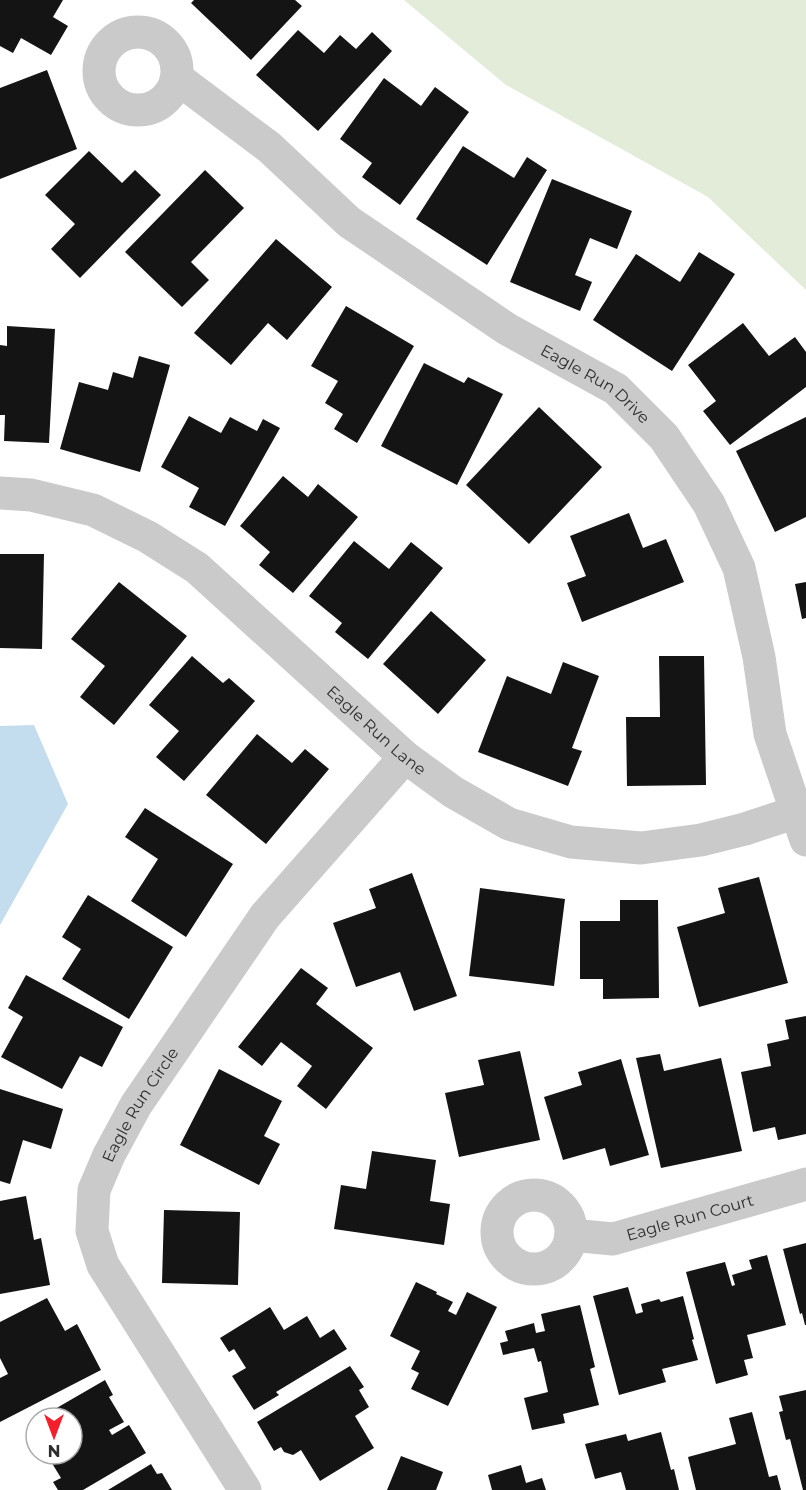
<svg xmlns="http://www.w3.org/2000/svg" width="806" height="1490" font-family="Montserrat,sans-serif">
<style>
.green{fill:#e3ecd9}
.water{fill:#c3ddee}
.building{fill:#141414}
.lines{fill:none;stroke-linecap:round;stroke-linejoin:round}
.minor{stroke:#cacaca;stroke-width:33}
.labels{text-anchor:middle;stroke-width:6;stroke-linejoin:round;paint-order:stroke}
.street-label{font-size:16px;fill:#2d2d2d;stroke:#fff}
</style>
<rect width="100%" height="100%" fill="#fff"/>
<path class="green" d="M404,0H806V290L708,197L506,85Z"/>
<path class="water" d="M34,725L68,804L0,925V726Z"/>
<path class="building" d="M0,0H63L53,17L68,26L51,55L21,38L13,53L0,46Z
M194,0H295L302,6L251,60L191,3Z
M298,30L324,53L340,35L356,49L372,32L392,51L318,131L256,75Z
M47,70L77,149L0,179V88Z
M384,78L421,106L435,87L469,112L400,205L362,177L372,163L340,139Z
M463,146L514,178L527,157L547,170L487,265L416,219Z
M89,151L122,183L135,170L161,195L80,278L51,249L75,224L45,195Z
M205,170L244,208L191,262L209,280L182,307L125,252Z
M552,179L632,211L617,249L590,238L575,275L592,282L580,311L510,282Z
M276,239L332,287L287,340L268,323L231,365L194,333Z
M699,252L735,274L672,371L593,320L636,254L680,282Z
M346,306L414,346L357,443L334,429L343,414L325,403L338,381L311,366Z
M743,323L769,356L795,337L806,352V387L730,445L703,411L716,401L688,365Z
M7,326L55,329L49,443L4,441L5,415H0V345L7,346Z
M139,356L170,365L140,472L60,449L79,382L108,390L113,372L133,378Z
M424,363L464,383L468,377L503,394L457,485L381,446Z
M539,407L602,467L529,544L466,485Z
M189,416L221,433L230,417L257,431L263,419L280,428L225,526L189,507L199,488L161,467Z
M806,417V517L775,532L736,451Z
M283,476L308,497L318,484L358,517L293,593L259,565L270,552L240,526Z
M629,513L643,548L666,539L684,582L582,622L567,583L586,576L570,536Z
M354,541L389,569L411,542L443,568L368,659L335,632L342,623L309,596Z
M0,554H44L42,649L0,648Z
M119,582L187,636L114,725L80,697L105,666L71,639Z
M806,582V618L802,619L795,584Z
M431,611L486,660L438,714L383,664Z
M192,656L223,683L229,678L255,701L184,781L156,757L179,731L149,705Z
M659,656H704L706,785L627,786L626,717H660Z
M563,662L599,676L572,748L582,751L568,786L478,752L507,676L551,694Z
M257,734L292,763L305,749L329,769L266,844L206,795Z
M145,808L233,864L186,937L131,901L158,859L125,837Z
M412,873L457,996L414,1011L400,972L356,987L333,923L376,908L369,889Z
M759,877L788,983L699,1007L677,927L725,913L718,888Z
M480,888L565,899L554,986L469,976Z
M88,895L173,947L129,1019L62,979L81,949L62,937Z
M620,900H658L659,998L603,999V979H580V921H620Z
M301,968L328,988L316,1004L373,1048L326,1109L297,1086L312,1066L281,1042L262,1066L238,1047Z
M26,975L123,1027L102,1067L80,1056L62,1089L1,1057L23,1017L8,1008Z
M806,1016V1134L778,1140L775,1127L753,1132L741,1072L771,1066L767,1044L789,1039L785,1020Z
M520,1051L540,1140L459,1157L445,1093L484,1085L478,1060Z
M660,1054L664,1071L721,1058L742,1151L661,1168L636,1058Z
M621,1059L649,1155L610,1166L605,1148L563,1160L544,1097L582,1085L578,1072Z
M219,1069L282,1101L264,1136L280,1144L259,1185L180,1145Z
M0,1089L63,1109L51,1149L23,1140L10,1184L0,1181Z
M372,1151L436,1160L430,1201L450,1204L444,1245L334,1229L341,1185L366,1189Z
M26,1196L34,1240L41,1238L50,1285L0,1294V1201Z
M164,1210L240,1212L238,1285L162,1283Z
M806,1243V1325H805L802,1313L800,1314L783,1249Z
M767,1255L786,1325L747,1335L753,1358L744,1360L748,1375L716,1384L686,1272L725,1262L732,1286L735,1285L732,1275L752,1269L749,1260Z
M416,1282L437,1292L436,1294L453,1302L448,1311L456,1315L467,1292L497,1307L448,1406L411,1389L419,1373L411,1369L420,1351L390,1336Z
M628,1287L636,1314L643,1312L641,1304L659,1299L661,1302L683,1296L694,1339L692,1340L698,1360L662,1369L666,1382L619,1395L593,1296Z
M47,1298L65,1331L77,1324L101,1370L0,1422V1378L8,1374L0,1358V1322Z
M580,1305L595,1367L590,1369L599,1405L563,1414L565,1423L532,1430L524,1398L548,1392L541,1361L538,1362L534,1348L503,1355L500,1343L508,1341L505,1331L534,1323L536,1333L545,1331L541,1314Z
M270,1307L284,1330L307,1316L320,1338L334,1329L347,1349L276,1392L279,1395L254,1410L232,1376L246,1368L234,1349L229,1352L220,1338Z
M350,1366L364,1387L359,1390L369,1407L355,1416L374,1448L320,1481L301,1450L293,1455L284,1452L281,1447L274,1451L257,1422Z
M105,1380L113,1395L109,1397L124,1422L109,1430L112,1435L129,1425L146,1453L83,1490H58L53,1482L61,1478L47,1455L72,1454V1418H50L48,1413Z
M806,1390V1490H803L790,1439L786,1440L779,1412L783,1411L779,1396Z
M752,1412L769,1477L777,1475L781,1490H696L688,1457L736,1444L729,1418Z
M661,1432L671,1470L674,1469L679,1490H626L621,1472L595,1479L585,1444L626,1434L628,1441Z
M401,1456L443,1472L436,1490H387Z
M151,1464L157,1474L162,1473L172,1490H108Z
M521,1465L526,1483L542,1478L546,1490H492L488,1475Z"/>
<g class="lines">
<g class="minor">
<circle cx="138" cy="71" r="39"/>
<path id="s1" d="M177,78L269,147L349,222L507,329L616,389L664,437L709,504L739,568L759,657L770,734L806,840"/>
<path id="s2" d="M0,493L31,495L93,510L148,537L197,568L405,757L453,792L509,824L571,842L641,848L701,840L745,829L796,812"/>
<circle cx="534" cy="1232" r="37"/>
<path id="s3" d="M571,1235L613,1239L806,1184"/>
<path id="s4" d="M245,1490L103,1265L92,1231L94,1190L109,1155L136,1105L265,916L405,757"/>
</g>
</g>
<g class="labels">
<g class="street-label">
<text dy="6" stroke="none"><textPath href="#s1" startOffset="520">Eagle Run Drive</textPath></text>
<text dy="6" stroke="none"><textPath href="#s2" startOffset="456">Eagle Run Lane</textPath></text>
<text dy="6" stroke="none"><textPath href="#s4" startOffset="440">Eagle Run Circle</textPath></text>
<text dy="6" stroke="none"><textPath href="#s3" startOffset="122">Eagle Run Court</textPath></text>
</g>
</g>
<g transform="translate(54 1436) rotate(180)"><circle r="28" fill="#ffffff" stroke="#ababab" stroke-width="1.5"/>
<path d="M0-4.5L10 22L0 15L-10 22Z" fill="#f51f2b"/>
<text y="-9" font-size="16" font-weight="bold" text-anchor="middle" fill="#2d2d2d">N</text>
</g>
</svg>
